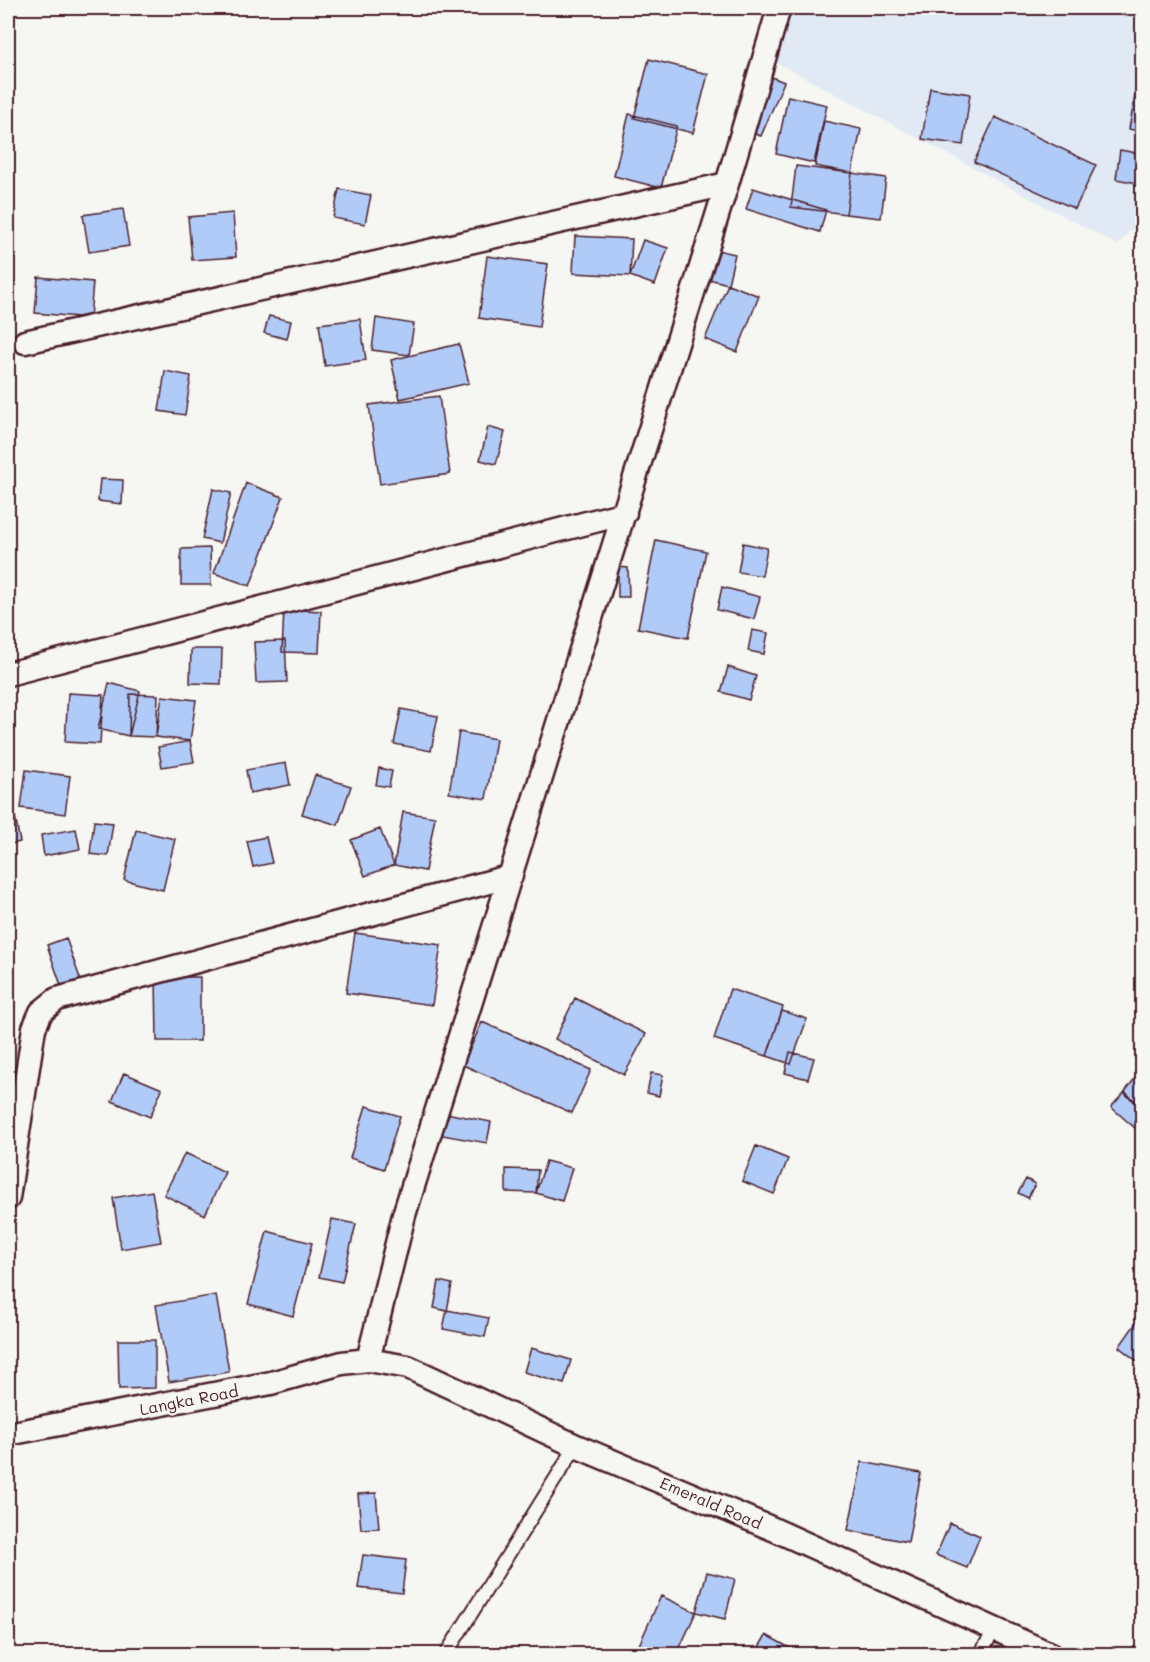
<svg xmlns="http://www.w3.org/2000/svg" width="1150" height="1662" font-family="Mali,sans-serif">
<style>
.built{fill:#e1e9f4}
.building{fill:#b1cbf8;stroke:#4a1f2b;stroke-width:1.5}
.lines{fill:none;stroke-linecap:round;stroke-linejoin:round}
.service-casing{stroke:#4a1f2b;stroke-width:16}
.minor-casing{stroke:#4a1f2b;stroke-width:27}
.service{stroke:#f6f6f2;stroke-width:12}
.minor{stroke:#f6f6f2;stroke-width:22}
.labels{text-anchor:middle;stroke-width:4.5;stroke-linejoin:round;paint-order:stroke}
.street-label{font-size:16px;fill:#4a1f2b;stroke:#f6f6f2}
</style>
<rect width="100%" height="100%" fill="#f6f6f2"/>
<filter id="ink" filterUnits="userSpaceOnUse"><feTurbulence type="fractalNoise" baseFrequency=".0167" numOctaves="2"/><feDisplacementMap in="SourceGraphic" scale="12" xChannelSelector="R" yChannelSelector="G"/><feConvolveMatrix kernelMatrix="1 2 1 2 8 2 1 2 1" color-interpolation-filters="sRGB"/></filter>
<g filter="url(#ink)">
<path class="built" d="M787,8H1142V217L1118,245L772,60Z"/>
<path class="building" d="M649,59L708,74L693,133L634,118Z
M1141,63H1142V132L1129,129Z
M769,76L784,82L761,136L746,131Z
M930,88L970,94L963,145L922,139Z
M788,96L827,105L814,163L776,154Z
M629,114L677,126L661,188L614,176Z
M995,117L1096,165L1075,209L974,162Z
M824,121L861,129L852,173L815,166Z
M1120,150L1142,154V184L1116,179Z
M796,166L852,173L846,214L791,207Z
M852,173L886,178L881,218L846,214Z
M753,188L826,210L820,232L746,209Z
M339,189L371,195L365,224L333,218Z
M123,209L129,246L89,252L83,215Z
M233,213L236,257L192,260L188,217Z
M575,236L632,239L630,276L573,273Z
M643,240L668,248L655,285L630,276Z
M713,249L735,254L728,284L705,278Z
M487,256L548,264L539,327L479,318Z
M38,277L93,282L90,318L35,313Z
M728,284L759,296L737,352L705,339Z
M269,316L291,321L287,339L264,333Z
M376,318L414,324L409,355L372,350Z
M360,319L366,360L325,366L319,324Z
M459,344L469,383L400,399L391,360Z
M165,371L191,376L185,415L159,411Z
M439,396L450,474L380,484L369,405Z
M488,427L505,432L496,464L480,460Z
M100,479L123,480L122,504L98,501Z
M246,483L283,497L250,586L214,573Z
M213,489L231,493L220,543L202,539Z
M656,540L706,551L688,638L638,628Z
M743,543L767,548L762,576L738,572Z
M210,548L211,585H181V549Z
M618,567L628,568L629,597H618Z
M722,587L760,597L754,619L717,610Z
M284,609L321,611L319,653L282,652Z
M752,630L768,633L764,654L748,651Z
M285,641L287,682L256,683L254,642Z
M191,649H222L221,684L190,683Z
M728,667L756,676L749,700L721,692Z
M109,683L140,691L129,736L98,729Z
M68,693L103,695L100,744L65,742Z
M130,694L158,695L156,737L129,736Z
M162,696L196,700L190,741L156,737Z
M401,709L438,716L431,751L394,744Z
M459,732L496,739L486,799L449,793Z
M190,741L194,762L162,767L158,747Z
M286,763L290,785L250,793L246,770Z
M379,768L392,771L389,787L376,785Z
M26,770L70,776L65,814L21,808Z
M315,775L351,786L338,825L302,814Z
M12,801L20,842L8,845V802Z
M403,812L435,817L425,871L394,865Z
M94,821L113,823L108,856L90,854Z
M76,829L80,849L44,856L41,835Z
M380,829L394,865L365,876L351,840Z
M136,830L175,839L163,890L124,880Z
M266,837L272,863L253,867L247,841Z
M355,933L441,945L432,1005L346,993Z
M66,938L83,987L64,994L47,945Z
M156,977H200V1041H157Z
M730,989L783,1007L767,1056L714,1039Z
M575,998L646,1034L624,1075L555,1039Z
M782,1011L807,1019L791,1064L767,1056Z
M482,1022L591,1070L572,1113L463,1065Z
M790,1052L814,1058L808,1079L785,1073Z
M1142,1069V1108L1124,1093Z
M124,1073L162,1089L150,1117L112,1101Z
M651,1073L663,1075L659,1096L647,1093Z
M1125,1092L1142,1107V1122L1136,1129L1111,1107Z
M366,1106L400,1116L384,1169L350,1158Z
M446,1113L491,1122L487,1143L442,1135Z
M756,1146L788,1159L774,1194L742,1181Z
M185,1153L225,1172L205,1215L164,1195Z
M546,1161L572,1168L562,1201L536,1193Z
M506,1169L538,1170L536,1193L506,1192Z
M1026,1179L1035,1184L1028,1198L1018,1193Z
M152,1191L161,1242L121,1249L113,1198Z
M332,1219L356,1224L342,1282L319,1277Z
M267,1231L312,1243L293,1316L248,1304Z
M439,1281L452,1284L447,1311L434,1308Z
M216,1295L229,1372L169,1382L156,1305Z
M447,1310L489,1318L485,1337L443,1329Z
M1138,1320L1142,1323V1365L1119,1347Z
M118,1340H155V1388L119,1389Z
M531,1348L571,1360L564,1384L524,1372Z
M862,1462L921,1473L908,1542L848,1530Z
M376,1493L379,1528L361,1529L358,1494Z
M950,1523L980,1536L967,1568L936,1555Z
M363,1555L406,1560L402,1593L358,1588Z
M707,1572L735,1579L725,1619L696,1612Z
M661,1596L696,1612L677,1654H635Z
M766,1635L801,1654H755Z"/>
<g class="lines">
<defs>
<path id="service" d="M446,1654L576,1446
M980,1654L995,1629"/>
<path id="minor" d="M25,342L727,184
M8,674L625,513
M8,1198L34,1028L41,1012L57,999L511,876
M368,1360L404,1215L727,184L779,8
M8,1434L271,1383L342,1363L368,1360L408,1367L576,1446L773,1529L1050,1654"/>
</defs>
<use href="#service" class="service-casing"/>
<use href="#minor" class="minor-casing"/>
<use href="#service" class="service"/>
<use href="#minor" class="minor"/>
</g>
</g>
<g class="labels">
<g class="street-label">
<text transform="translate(189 1400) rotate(-11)" y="6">Langka Road</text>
<text transform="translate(711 1503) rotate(23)" y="6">Emerald Road</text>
</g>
</g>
<rect width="1150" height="1662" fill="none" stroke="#f6f6f2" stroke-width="30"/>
<rect x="15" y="15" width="1120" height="1632" fill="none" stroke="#4a1f2b" stroke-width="2" filter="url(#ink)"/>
</svg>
